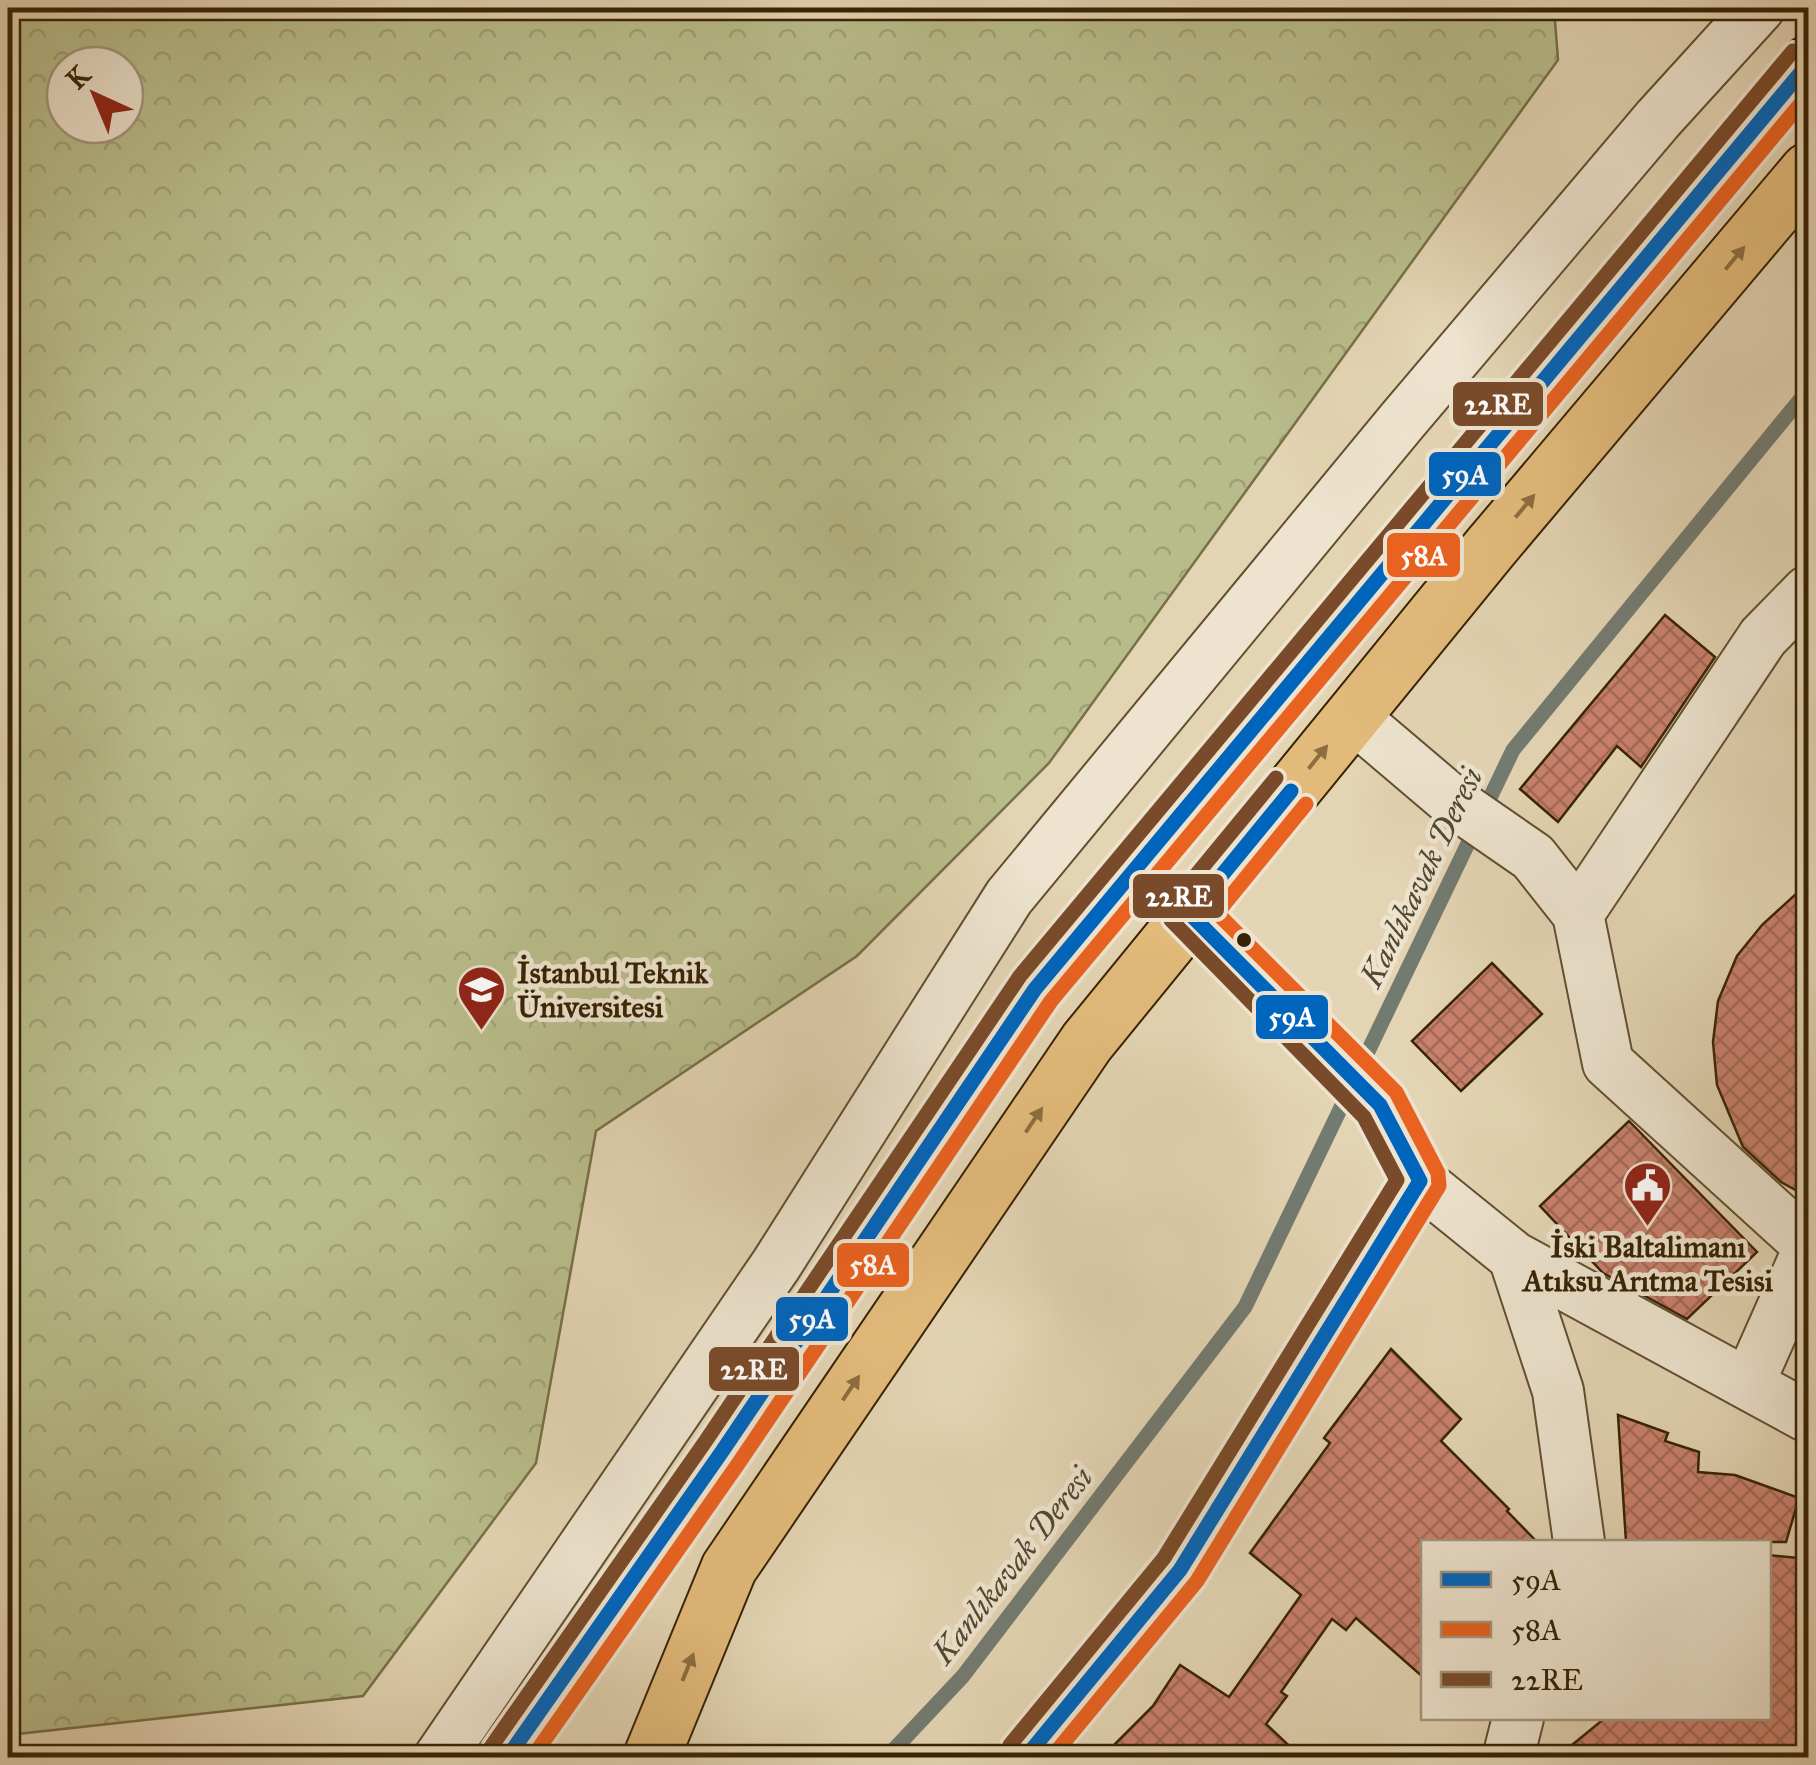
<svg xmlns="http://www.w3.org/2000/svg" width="1816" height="1765" font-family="'IM FELL Great Primer',serif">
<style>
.forest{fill:url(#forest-crowns);stroke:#787047;stroke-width:2.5;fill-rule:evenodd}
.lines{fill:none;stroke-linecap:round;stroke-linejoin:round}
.stream{stroke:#737b71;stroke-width:15}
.building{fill:url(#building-cross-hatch);stroke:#372304;stroke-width:2.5}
.minor-casing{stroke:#624f30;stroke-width:54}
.major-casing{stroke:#372304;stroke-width:59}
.minor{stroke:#ede3ce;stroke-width:50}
.major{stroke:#e2ba7a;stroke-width:55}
.bus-1-casing{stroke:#ede3ce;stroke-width:22}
.bus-2-casing{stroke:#ede3ce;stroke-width:22}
.bus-3-casing{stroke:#ede3ce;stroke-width:22}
.bus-1{stroke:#0065bd;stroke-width:15}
.bus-2{stroke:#e96220;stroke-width:15}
.bus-3{stroke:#7a4b2a;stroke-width:15}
.oneway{fill:#8c6e3f}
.bus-dot{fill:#372304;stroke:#ede3ce;stroke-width:4}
.labels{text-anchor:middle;stroke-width:9;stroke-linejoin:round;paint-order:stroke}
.poi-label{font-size:30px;font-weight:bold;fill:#372304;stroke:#ede3ce;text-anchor:start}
.water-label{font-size:32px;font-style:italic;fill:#504831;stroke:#ede3ce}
.line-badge{stroke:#ede3ce;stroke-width:4}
.badge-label{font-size:28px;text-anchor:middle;font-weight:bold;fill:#fff}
</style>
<defs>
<pattern id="forest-crowns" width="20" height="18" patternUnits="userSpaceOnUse" patternTransform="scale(2.5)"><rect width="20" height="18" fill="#b8bc8a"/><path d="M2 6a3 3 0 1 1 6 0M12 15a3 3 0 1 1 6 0" fill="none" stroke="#9fa175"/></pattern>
<pattern id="building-cross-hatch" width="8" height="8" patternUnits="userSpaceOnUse" patternTransform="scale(2.5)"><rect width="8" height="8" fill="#c9816c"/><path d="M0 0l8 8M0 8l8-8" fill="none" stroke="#a46957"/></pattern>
</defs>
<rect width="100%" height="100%" fill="#e3d4b3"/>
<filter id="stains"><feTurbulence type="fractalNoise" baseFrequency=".002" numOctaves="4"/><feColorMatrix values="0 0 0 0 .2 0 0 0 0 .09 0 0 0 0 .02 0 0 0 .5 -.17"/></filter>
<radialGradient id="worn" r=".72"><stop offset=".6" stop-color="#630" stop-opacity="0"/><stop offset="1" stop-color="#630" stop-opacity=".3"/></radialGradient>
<path class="forest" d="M8,8H1554L1558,60L1049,763L857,956L596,1131L536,1463L363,1696L8,1735ZM65,65H125V125H65Z"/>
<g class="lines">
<path class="stream" d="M886,1758L963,1676L1245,1307L1513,750L1808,390"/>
</g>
<path class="building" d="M1665,615L1715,657L1641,767L1617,746L1558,822L1520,789Z
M1808,883V1197L1781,1182L1743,1147L1717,1085L1713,1042L1718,1001L1737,956L1762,925Z
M1492,963L1542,1014L1461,1091L1412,1041Z
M1629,1121L1757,1252L1687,1319L1603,1273L1540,1206Z
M1391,1349L1461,1419L1441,1441L1509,1509L1507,1511L1537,1542H1424V1678L1356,1618L1346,1630L1332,1619L1281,1692L1287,1696L1266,1724L1302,1758H1101L1153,1706L1180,1665L1229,1697L1301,1595L1250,1553L1330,1443L1324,1438Z
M1618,1415L1668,1433L1665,1441L1699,1452L1698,1472L1735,1475L1799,1498L1786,1542H1626Z
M1768,1555L1808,1559L1807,1758H1556L1605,1718H1768Z"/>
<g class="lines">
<defs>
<path id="minor" d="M1808,591L1763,637L1578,914L1608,1063L1808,1245
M1352,716L1452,801L1533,857L1578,914
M1190,914L1380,1105L1420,1181L1514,1257L1808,1417
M1514,1257L1558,1391L1579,1542
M1749,1383L1808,1250
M439,1758L776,1265L1009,897L1402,421L1658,119L1759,8
M1025,1758L1180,1570L1420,1181
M1508,1758L1518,1718"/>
<path id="major" d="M507,1758L721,1453L1035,989L1808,64
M651,1758L729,1568L1087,1042L1490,548L1808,171"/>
</defs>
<use href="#minor" class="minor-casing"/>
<use href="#major" class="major-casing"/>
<use href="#minor" class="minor"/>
<use href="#major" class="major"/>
<defs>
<path id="bus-1" d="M507,1758L721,1453L1035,989L1808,64
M1025,1758L1180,1570L1420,1181L1380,1105L1190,914L1291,791"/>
<path id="bus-2" d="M532,1758L738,1464L1051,1001L1808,95
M1051,1758L1197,1581L1439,1186L1438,1173L1396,1092L1217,913L1306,804"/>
<path id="bus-3" d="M1010,1745L1164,1558L1397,1180L1364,1117L1171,920L1173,903L1276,778
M491,1747L705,1442L1020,976L1793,51"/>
</defs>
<use href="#bus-1" class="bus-1-casing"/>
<use href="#bus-2" class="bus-2-casing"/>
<use href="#bus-3" class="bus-3-casing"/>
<use href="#bus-1" class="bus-1"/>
<use href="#bus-2" class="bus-2"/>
<use href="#bus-3" class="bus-3"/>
</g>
<defs><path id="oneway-solid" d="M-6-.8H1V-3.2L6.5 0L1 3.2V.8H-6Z" transform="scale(2.5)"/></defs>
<g class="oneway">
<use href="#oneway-solid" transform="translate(1735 258) rotate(-50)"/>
<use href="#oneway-solid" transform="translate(1525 506) rotate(-50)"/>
<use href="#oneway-solid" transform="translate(1318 757) rotate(-51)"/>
<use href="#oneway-solid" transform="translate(1034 1120) rotate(-56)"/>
<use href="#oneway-solid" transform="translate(851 1388) rotate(-56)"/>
<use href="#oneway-solid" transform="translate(688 1667) rotate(-68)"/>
</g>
<defs>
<symbol id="university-pin" viewBox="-11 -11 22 30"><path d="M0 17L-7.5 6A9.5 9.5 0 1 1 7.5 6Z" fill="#8f2418" stroke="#ede3ce"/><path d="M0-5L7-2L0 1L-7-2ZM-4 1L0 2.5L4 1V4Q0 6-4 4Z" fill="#fff"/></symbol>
<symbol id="civic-pin" viewBox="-11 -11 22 30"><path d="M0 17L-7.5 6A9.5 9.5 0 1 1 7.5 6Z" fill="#8f2418" stroke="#ede3ce"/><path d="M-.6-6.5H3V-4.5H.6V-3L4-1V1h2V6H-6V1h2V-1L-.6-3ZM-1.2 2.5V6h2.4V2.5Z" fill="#fff"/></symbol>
</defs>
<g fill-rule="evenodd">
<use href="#university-pin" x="454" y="962" width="55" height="75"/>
<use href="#civic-pin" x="1620" y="1158" width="55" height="75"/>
</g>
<circle class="bus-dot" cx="1244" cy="940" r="9"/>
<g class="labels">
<g class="poi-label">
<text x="517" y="983">İstanbul Teknik<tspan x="517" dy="34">Üniversitesi</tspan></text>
<text x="1648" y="1257" text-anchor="middle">İski Baltalimanı<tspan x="1648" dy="34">Atıksu Arıtma Tesisi</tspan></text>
</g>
<g class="water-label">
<text transform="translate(1421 877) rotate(-64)" y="11">Kanlıkavak Deresi</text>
<text transform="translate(1012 1565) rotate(-52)" y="11">Kanlıkavak Deresi</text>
</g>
</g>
<g class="line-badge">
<rect x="1451" y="380" width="94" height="48" rx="10" fill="#7a4b2a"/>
<rect x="1427" y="450" width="76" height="48" rx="10" fill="#0065bd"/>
<rect x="1385" y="531" width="77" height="48" rx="10" fill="#e96220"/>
<rect x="1131" y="872" width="95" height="48" rx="10" fill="#7a4b2a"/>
<rect x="1254" y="993" width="76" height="48" rx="10" fill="#0065bd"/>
<rect x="835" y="1241" width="76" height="48" rx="10" fill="#e96220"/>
<rect x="774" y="1295" width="76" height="48" rx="10" fill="#0065bd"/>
<rect x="707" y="1345" width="94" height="48" rx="10" fill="#7a4b2a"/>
</g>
<g class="badge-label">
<text x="1498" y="414">22RE</text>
<text x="1465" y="484">59A</text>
<text x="1424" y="565">58A</text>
<text x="1179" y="906">22RE</text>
<text x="1292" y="1026">59A</text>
<text x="873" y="1274">58A</text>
<text x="812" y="1328">59A</text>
<text x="754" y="1379">22RE</text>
</g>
<rect width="1816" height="1765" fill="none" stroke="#e3d4b3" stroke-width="40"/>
<rect x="10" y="10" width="1796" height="1745" fill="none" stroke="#372304" stroke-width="5"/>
<rect x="20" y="20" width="1776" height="1725" fill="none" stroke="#372304" stroke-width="2.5"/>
<rect x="1421" y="1540" width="350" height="180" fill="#ede3ce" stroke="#a4967d" stroke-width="2.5"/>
<rect x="1441" y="1572" width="50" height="15" fill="#0065bd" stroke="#a4967d" stroke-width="2.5"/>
<text x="1511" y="1590" font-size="30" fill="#372304">59A</text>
<rect x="1441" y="1622" width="50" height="15" fill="#e96220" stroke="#a4967d" stroke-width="2.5"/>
<text x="1511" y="1640" font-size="30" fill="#372304">58A</text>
<rect x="1441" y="1672" width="50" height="15" fill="#7a4b2a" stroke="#a4967d" stroke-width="2.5"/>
<text x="1511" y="1690" font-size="30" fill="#372304">22RE</text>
<g transform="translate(95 95) rotate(316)"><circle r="48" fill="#ede3ce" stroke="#a4967d" stroke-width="2.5"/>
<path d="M0-8L18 38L0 25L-18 38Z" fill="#8f2418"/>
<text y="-15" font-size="28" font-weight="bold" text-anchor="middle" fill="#372304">K</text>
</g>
<rect width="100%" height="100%" filter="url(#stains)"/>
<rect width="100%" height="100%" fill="url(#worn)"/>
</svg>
